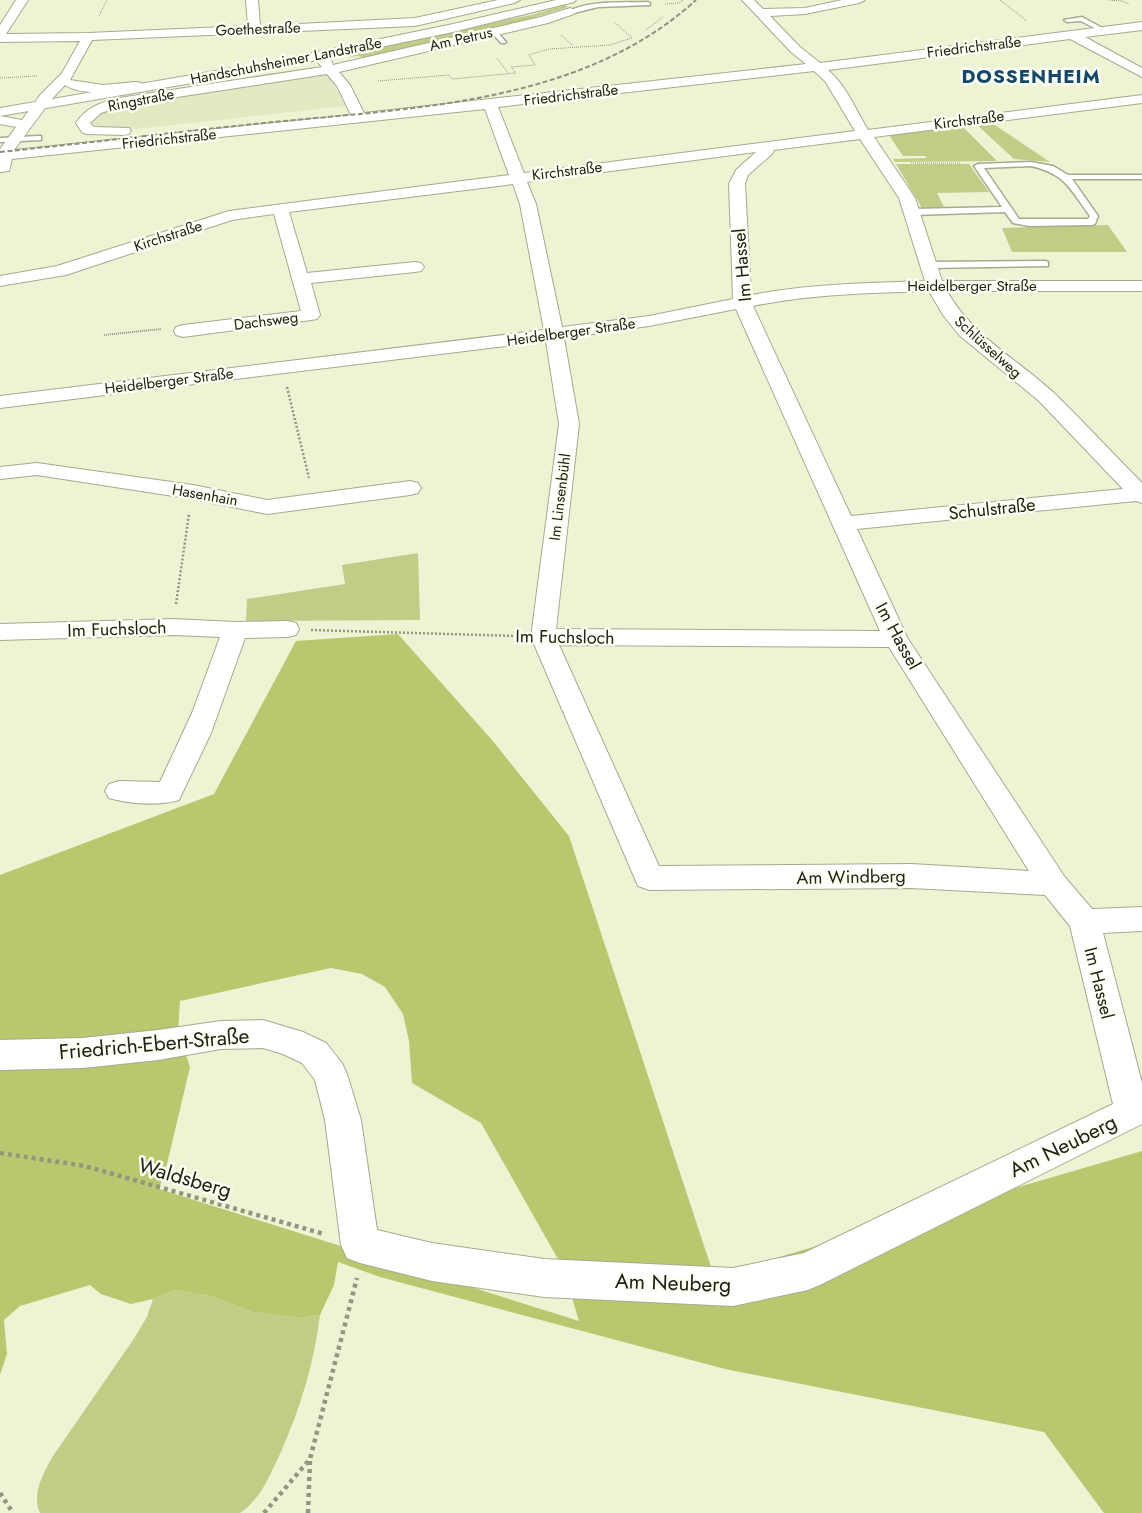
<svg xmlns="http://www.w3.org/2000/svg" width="1142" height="1513" font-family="Jost,sans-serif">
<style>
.built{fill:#e0e9c2}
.green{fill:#c0cd87}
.forest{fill:#b8c86e;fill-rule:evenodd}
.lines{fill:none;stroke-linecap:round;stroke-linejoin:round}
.lane-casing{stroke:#a5ab8e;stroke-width:3}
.street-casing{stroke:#a5ab8e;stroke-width:2}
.primary-casing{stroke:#a5ab8e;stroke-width:2}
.path-far3{stroke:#929680;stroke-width:1;stroke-dasharray:1 1;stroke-linecap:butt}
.path-far2{stroke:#929680;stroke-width:2;stroke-dasharray:1 1;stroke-linecap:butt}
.path-far1{stroke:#929680;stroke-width:2.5;stroke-dasharray:2 2;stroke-linecap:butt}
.path{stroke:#929680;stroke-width:4.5;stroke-dasharray:4 4;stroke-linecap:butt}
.lane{fill:#fff;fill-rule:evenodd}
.street{fill:#fff;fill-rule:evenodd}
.primary{fill:#fff;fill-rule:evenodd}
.rail{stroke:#8d927c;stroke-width:2;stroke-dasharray:5 2.5;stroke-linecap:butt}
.labels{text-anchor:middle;stroke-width:5;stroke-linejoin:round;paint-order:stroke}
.far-street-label{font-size:15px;fill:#202217;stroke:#fcfff2}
.street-label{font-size:18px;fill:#202217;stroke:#fcfff2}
.far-district-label{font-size:19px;font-weight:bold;letter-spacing:1px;fill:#13486b;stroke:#fcfff2}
.near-street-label{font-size:21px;fill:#202217;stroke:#fcfff2}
</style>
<rect width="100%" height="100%" fill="#edf4d4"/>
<path class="built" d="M320,72L329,75L345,106L117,131L94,130L87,121L94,114L119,104Z"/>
<path class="green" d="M565,5L568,7L536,17L540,19L364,58C356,54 349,59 341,55L531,15Z
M989,121L1050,162L1014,159L975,123Z
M961,125L997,161L895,162L893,159L927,158L925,156H903L889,135Z
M896,164H969L989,192L937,193L944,207L922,208Z
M1108,225L1127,252H1012L1002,228Z
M418,553L420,620L246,621L247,599L345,584L342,565Z
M175,1290L210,1296L253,1312L300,1318L320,1315C314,1364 300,1409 280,1454C268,1478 263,1496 240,1513H40C31,1494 44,1472 53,1456L133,1340L147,1317L153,1299Z"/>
<path class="forest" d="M398,634L492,740L569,836L714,1276L1142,1151V1513H1104L1044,1432L725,1369L380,1277L338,1262L334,1285L320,1315L300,1318L253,1312L210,1296L175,1290L153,1299L131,1304L101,1294L90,1285L20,1306L4,1320L7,1354L0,1375V875L214,794L296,641ZM331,968L362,974L385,987L403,1014L409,1041L412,1083L481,1123L563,1268L579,1321L159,1189L167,1164L190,1067L178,1032L180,1001Z"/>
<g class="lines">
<defs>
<path id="lane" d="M648,2L650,3V5L598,7L570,14L567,12C588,0 623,3 648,2Z
M1082,17L1106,30L1107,31L1102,32L1081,21L1067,22L1064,20Z
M489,31L499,34L506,42L505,43H501L495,36L489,33Z
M38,136H41V140L0,142V138Z
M1031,162L1053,166L1068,175H1142V179H1072L1098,216L1095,224L1092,225L1029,226L1013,223L1005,212L913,215L909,212L913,209L1002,207L974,166L978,164ZM1031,166C1066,174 1070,189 1090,216L1088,219H1019L984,168Z
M1045,261L1048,262V266L929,268L924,265L929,262Z"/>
<path id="street" d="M16,0H28L6,34L88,33L248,26L246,0H258L260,26L415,18L498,0H520L514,3L415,26L92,40L70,80L103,85L136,82L141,83L143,86L141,89C122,93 81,96 65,85L51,100L14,150L351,115L337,86L327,74L125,105L101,113L90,123L94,127L129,128L131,131L129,134L124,135L86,134L82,132L76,123C87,107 101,102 119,98L322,67L315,59L321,55L331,60L333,65L541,17L570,8L574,10L576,12L574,14L548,23L339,72L350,85L364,113L806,64L791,52L742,0H754L763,9L805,8L842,0H865L859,3L805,14L770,16L799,46L820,63L1142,22V30L1085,37L1142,68V77L1070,39L828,70C846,85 856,110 868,130L1142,95V103L874,137L915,198L942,281H1142V291H947C972,336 1017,359 1054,393C1084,422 1113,454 1142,483V503L1136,501L857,529L908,639L1064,876L1092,909L1142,907V931L1103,933L1142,1083V1124L822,1284L808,1290L733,1306L544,1297L432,1281L360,1263L347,1258L341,1245L325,1120L315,1080L302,1063L283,1054L263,1048L221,1049L158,1060L83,1068L0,1070V1040L83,1038L158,1030L221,1021L263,1020L303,1032L326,1043L342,1063L347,1074L361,1120L377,1230L432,1243L544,1259L733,1268L804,1253L1113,1104L1070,926L1045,895L911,888L649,890L638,886L531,637L559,424L546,341L0,408V396L544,330L520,204L513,184L289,212L307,273L415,262L421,263L424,267L421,271L415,272L311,283L320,315L317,319L311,320L183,337L176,335L174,331L176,327L183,325L301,311L274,214L232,220L66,275L0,286V276L57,266L229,211L509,175L485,109L12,159L9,171L0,172V149L16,127L0,124V116L22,120L41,94L62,73L80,41L0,42V25ZM814,71L825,81L855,131L524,173L498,107ZM860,139L899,198L925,281C866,283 808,284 751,295L745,184L748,175L772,154L774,150ZM756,152L736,170L729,184L733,299L649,316L562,327L536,204L527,182ZM929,291L943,315L959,335L1039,401L1123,489L851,516L753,306C811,294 870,293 929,291ZM736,309L880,631L556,629L579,424L564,338L649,326ZM559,645L889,647L1029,871L911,864L659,866Z
M37,463L193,485L267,500L410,481L418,483L421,488L418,493L410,495L267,514L193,499L37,475L0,479V467Z
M173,619L235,622L287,621L296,623L299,629L296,635L287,637L245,638L211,733L179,800C159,806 129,804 109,798L105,791L109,784L119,781L160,782L192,713L220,637L173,635L0,640V624Z"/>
<path id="primary" d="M556,0H576L574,2L453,32L279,68L0,116V108L279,60L453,24Z"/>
</defs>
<use href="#lane" class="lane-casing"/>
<use href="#street" class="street-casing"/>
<use href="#primary" class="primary-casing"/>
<path class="path-far3" d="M1000,0L1027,21
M1108,0L1122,1L1129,4
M665,4L679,3L683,0
M99,16L107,0
M646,30L663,17
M561,35L573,46
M497,58L508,73
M0,78L37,76
M378,81L449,75L452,79L516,73L511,67L535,65L529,55L549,49L610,45L632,38L614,22
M911,163H960"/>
<path class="path-far2" d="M104,335L161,329"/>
<path class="path-far1" d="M287,387L309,478
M176,604L189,514
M311,630L517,636"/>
<path class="path" d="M0,1153L85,1166L324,1234
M0,1493L13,1513
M264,1513L310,1459L357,1278
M308,1513L310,1459"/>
<use href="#lane" class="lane"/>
<use href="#street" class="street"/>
<use href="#primary" class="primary"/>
<path class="rail" d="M0,152C88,143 176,132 264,123C410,108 581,105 696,0"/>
</g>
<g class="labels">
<g class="far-street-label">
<text transform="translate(258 29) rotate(-2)" y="5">Goethestraße</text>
<text transform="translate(461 39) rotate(-13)" y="5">Am Petrus</text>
<text transform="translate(974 47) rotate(-7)" y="5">Friedrichstraße</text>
<text transform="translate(286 61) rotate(-11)" y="5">Handschuhsheimer Landstraße</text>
<text transform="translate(571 95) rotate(-7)" y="5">Friedrichstraße</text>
<text transform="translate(141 100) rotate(-11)" y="5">Ringstraße</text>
<text transform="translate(969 120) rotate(-7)" y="5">Kirchstraße</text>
<text transform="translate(169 139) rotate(-6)" y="5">Friedrichstraße</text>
<text transform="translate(567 171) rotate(-7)" y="5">Kirchstraße</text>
<text transform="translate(168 236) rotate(-18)" y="5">Kirchstraße</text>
<text x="972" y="291">Heidelberger Straße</text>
<text transform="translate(266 321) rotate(-7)" y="5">Dachsweg</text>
<text transform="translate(571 332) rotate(-8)" y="5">Heidelberger Straße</text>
<text transform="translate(988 347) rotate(42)" y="5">Schlüsselweg</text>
<text transform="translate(169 381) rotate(-7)" y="5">Heidelberger Straße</text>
<text transform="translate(205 495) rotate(10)" y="5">Hasenhain</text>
<text transform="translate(560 497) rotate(-83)" y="5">Im Linsenbühl</text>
</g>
<g class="street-label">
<text transform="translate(742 265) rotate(-95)" y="6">Im Hassel</text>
<text transform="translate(992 509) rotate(-6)" y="6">Schulstraße</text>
<text transform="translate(117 629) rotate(-2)" y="6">Im Fuchsloch</text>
<text transform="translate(898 636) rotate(61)" y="6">Im Hassel</text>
<text transform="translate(565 637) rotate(1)" y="6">Im Fuchsloch</text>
<text transform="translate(851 877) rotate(-1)" y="6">Am Windberg</text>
<text transform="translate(1099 983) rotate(76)" y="6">Im Hassel</text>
</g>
<g class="far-district-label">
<text x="1031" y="83">DOSSENHEIM</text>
</g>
<g class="near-street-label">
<text transform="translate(154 1044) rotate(-5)" y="7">Friedrich-Ebert-Straße</text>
<text transform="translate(1063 1146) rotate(-26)" y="7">Am Neuberg</text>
<text transform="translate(185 1178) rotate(16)" y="7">Waldsberg</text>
<text transform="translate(673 1283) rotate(2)" y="7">Am Neuberg</text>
</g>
</g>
</svg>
